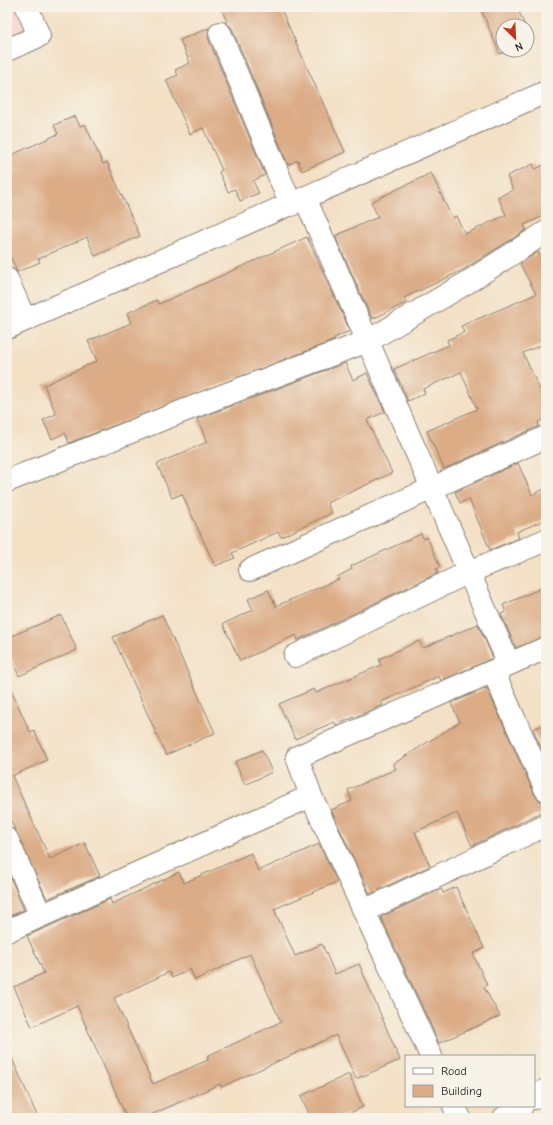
<svg xmlns="http://www.w3.org/2000/svg" width="553" height="1125" font-family="'Comic Neue',sans-serif">
<style>
.built{fill:#f7d0cc}
.building{fill:#dbac86;fill-rule:evenodd}
.lines{fill:none;stroke-linecap:round;stroke-linejoin:round}
.minor-casing{stroke:#887e70;stroke-width:24}
.minor{stroke:#fff;stroke-width:22}
</style>
<rect width="100%" height="100%" fill="#f7f3e8"/>
<filter id="ink" filterUnits="userSpaceOnUse"><feTurbulence type="fractalNoise" baseFrequency=".025" numOctaves="2"/><feDisplacementMap in="SourceGraphic" scale="8" xChannelSelector="R" yChannelSelector="G"/><feConvolveMatrix kernelMatrix="1 2 1 2 8 2 1 2 1" color-interpolation-filters="sRGB"/></filter>
<filter id="wash" filterUnits="userSpaceOnUse"><feTurbulence type="fractalNoise" baseFrequency=".012" numOctaves="4" result="noise"/><feDisplacementMap in="SourceGraphic" scale="16" xChannelSelector="R" yChannelSelector="G"/><feGaussianBlur stdDeviation="0.9" result="paint"/><feColorMatrix in="noise" values="0 0 0 0 0 0 0 0 0 0 0 0 0 0 0 0 0 1.4 0 .05"/><feComposite in="paint" operator="in"/></filter>
<g filter="url(#wash)">
<rect width="100%" height="100%" fill="#f3e0c5"/>
<path class="built" d="M7,7H17L29,33L7,42Z"/>
<g id="blocks">
<path class="building" d="M220,7H280L345,152L302,171L298,160L288,165L232,28L225,22L227,21Z
M480,7H517L525,26H503V50H510L500,54Z
M209,28L208,38L265,175L253,181L259,193L240,201L235,189L228,192L219,172L222,170L203,128L190,134L166,80L178,75L175,70L190,63L180,40Z
M75,116L80,126L85,124L103,164L107,162L140,236L95,256L87,237L38,259L40,262L17,272L7,249V157L58,134L54,125Z
M533,164L535,169L546,164V215L524,225L526,230L461,271L404,298L406,303L372,319L335,236L378,217L371,202L431,173L452,218L456,216L465,234L506,215L498,197L513,190L507,176Z
M307,237L350,331L334,338L335,340L69,443L65,433L52,439L43,420L56,414L44,385L97,361L88,341L131,323L127,313L157,300L159,304Z
M538,252L546,267V343L523,353L540,390L546,388V418L538,422L539,426L444,469L427,431L477,409L461,372L423,389L425,393L408,401L394,369L449,345L447,340L464,332L461,326L536,294L520,264Z
M345,363L353,380L367,373L385,412L367,420L392,473L327,503L332,513L281,537L278,532L232,553L235,558L215,566L182,494L172,498L157,464L207,442L197,419Z
M518,463L532,495L546,488V519L517,532L519,538L490,550L469,499L460,503L455,492Z
M421,534L424,539L427,537L440,567L436,569L438,573L298,640L296,635L240,661L223,624L253,610L248,599L268,590L276,606L339,579L337,577L352,569L351,566Z
M546,586V636L516,648L501,614L506,612L503,605Z
M61,615L77,650L19,676L7,648V638Z
M162,615L215,733L166,755L113,637Z
M478,624L493,658L441,681L439,676L381,702L383,705L336,725L334,722L295,739L279,704L314,689L316,693L381,665L379,659L419,641L423,648Z
M7,681L30,732L34,730L47,760L12,776L50,859L85,843L100,876L47,899L7,812Z
M487,688L535,795L539,800L546,802V810L472,846L457,813L415,832L430,866L370,894L331,810L352,801L348,790L396,769L393,764L460,722L451,703Z
M546,724V759L533,729Z
M262,750L272,772L245,785L235,762Z
M319,844L337,882L274,909L295,956L322,944L335,974L359,964L400,1060L356,1079L336,1035L221,1087L220,1084L144,1118H127L77,1006L32,1027L14,987L44,973L27,936L110,899L112,904L179,872L184,883L251,853L258,871ZM250,954L281,1022L207,1056L208,1060L153,1084L114,998L169,972L172,978L190,969L195,980Z
M7,874H9L24,910L7,917Z
M456,887L484,948L473,954L487,985L484,987L500,1016L439,1043L381,917L441,889L443,893Z
M7,1047L38,1118H7Z
M349,1074L363,1107L339,1118H311L301,1096Z"/>
</g>
</g>
<g filter="url(#ink)">
<use href="#blocks" fill-opacity="0" stroke="#887e70" stroke-width="1"/>
<g class="lines">
<defs>
<path id="minor" d="M220,33L291,205
M7,50L39,36L27,7
M305,198L509,664
M7,279L25,320
M7,328L546,92
M7,481L211,400L368,341L468,282L546,232
M250,570L546,437
M295,656L469,572L546,540
M493,671L546,790
M7,839L41,916
M364,911L546,825
M7,931L311,796
M431,1056L311,796L297,757L546,648
M534,1098L546,1090
M454,1106L460,1118
M504,1118L522,1106"/>
</defs>
<use href="#minor" class="minor-casing"/>
<use href="#minor" class="minor"/>
</g>
</g>
<rect width="553" height="1125" fill="none" stroke="#f7f3e8" stroke-width="24"/>
<rect x="405" y="1055" width="130" height="52" fill="#f7f3e8" stroke="#9f9d96"/>
<rect x="413" y="1068" width="20" height="6" fill="#ffffff" stroke="#9f9d96"/>
<text x="441" y="1075" font-size="12" fill="#1c1c1c">Road</text>
<rect x="413" y="1085" width="20" height="12" fill="#dbac86" stroke="#9f9d96"/>
<text x="441" y="1095" font-size="12" fill="#1c1c1c">Building</text>
<g transform="translate(515 38) rotate(156)"><circle r="19" fill="#f7f3e8" stroke="#9f9d96"/>
<path d="M0-3L7 15L0 10L-7 15Z" fill="#c8321e"/>
<text y="-6" font-size="11" font-weight="bold" text-anchor="middle" fill="#1c1c1c">N</text>
</g>
</svg>
